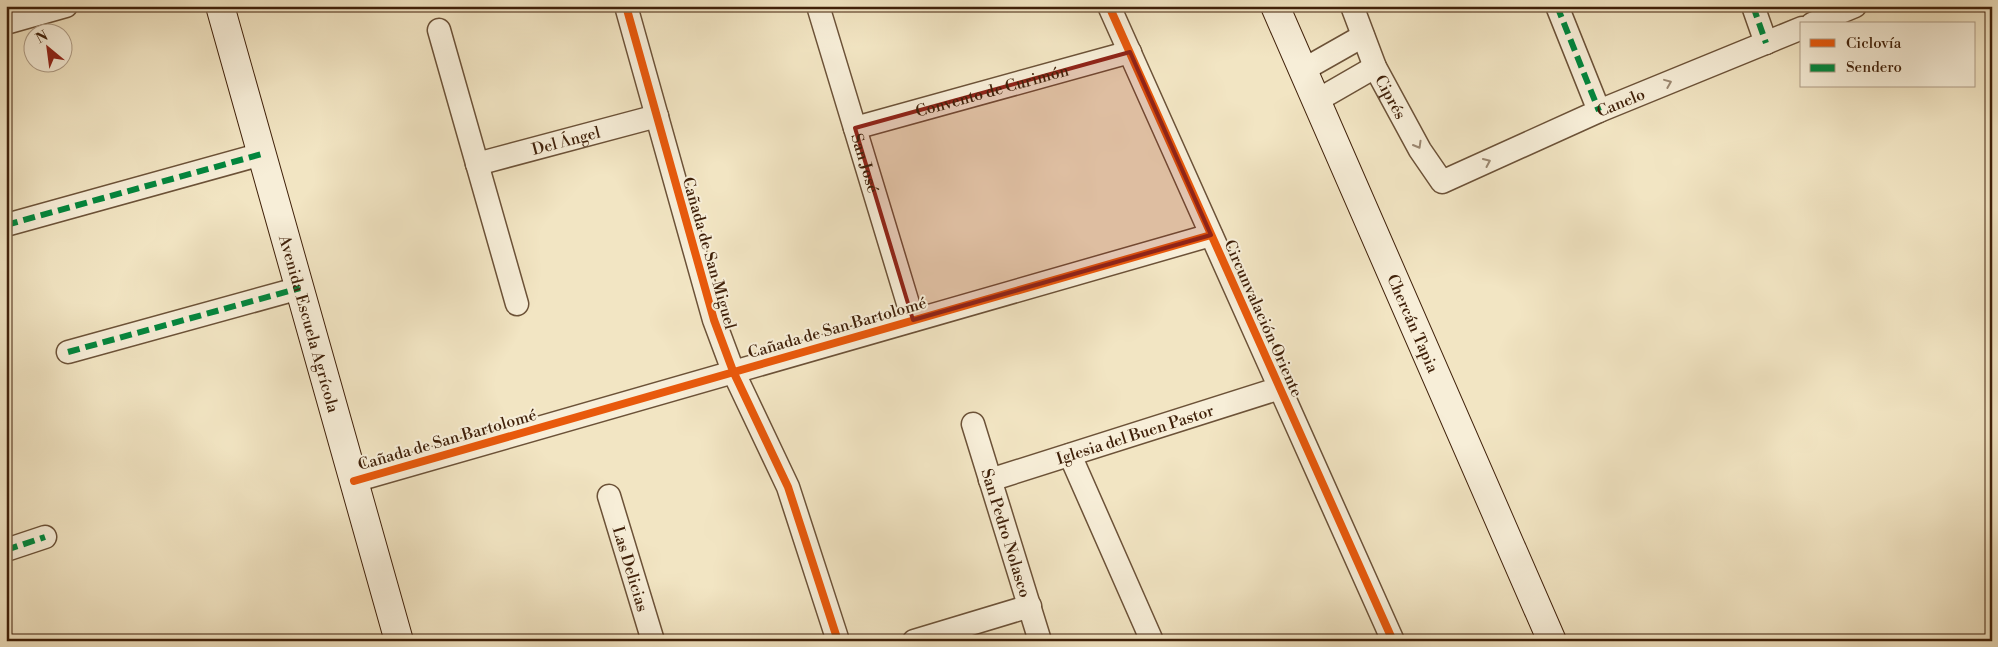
<svg xmlns="http://www.w3.org/2000/svg" width="1998" height="647" font-family="'Libre Bodoni',serif">
<style>
.lines{fill:none;stroke-linecap:round;stroke-linejoin:round}
.street-casing{stroke:#6c5238;stroke-width:25}
.secondary-casing{stroke:#40210a;stroke-width:30}
.street{stroke:#f7eed8;stroke-width:22}
.secondary{stroke:#f7eed8;stroke-width:28}
.quiet{stroke:#00873e;stroke-width:6;stroke-dasharray:12 6;stroke-linecap:butt}
.cycleway-casing{stroke:#f7eed8;stroke-width:11}
.cycleway{stroke:#e8590c;stroke-width:8}
.oneway{stroke:#9c8871}
.marked{fill:#8f2418;fill-opacity:0.2;stroke:#8f2418;stroke-width:4;stroke-linejoin:round}
.labels{text-anchor:middle;stroke-width:4;stroke-linejoin:round;paint-order:stroke}
.street-label{font-size:16px;fill:#40210a;stroke:#f7eed8}
</style>
<rect width="100%" height="100%" fill="#f2e5c3"/>
<filter id="stains"><feTurbulence type="fractalNoise" baseFrequency=".004" numOctaves="4"/><feColorMatrix values="0 0 0 0 .2 0 0 0 0 .09 0 0 0 0 .02 0 0 0 .5 -.17"/></filter>
<radialGradient id="worn" r=".72"><stop offset=".6" stop-color="#630" stop-opacity="0"/><stop offset="1" stop-color="#630" stop-opacity=".3"/></radialGradient>
<g class="lines">
<defs>
<g id="street">
<path d="M626,6L714,320L733,371L788,487L838,641"/>
<path id="s1" d="M818,6L913,320"/>
<path d="M1109,6L1393,641"/>
<path id="s2" d="M1352,6L1375,67L1420,150L1442,182L1599,111L1802,28"/>
<path d="M1557,6L1599,111"/>
<path d="M1753,6L1766,43"/>
<path d="M6,23L66,6"/>
<path d="M1812,24L1855,6"/>
<path d="M439,30L517,304"/>
<path d="M1303,70L1363,36"/>
<path d="M1316,101L1375,67"/>
<path id="s3" d="M855,128L1130,52"/>
<path id="s4" d="M477,164L657,116"/>
<path d="M6,225L262,154"/>
<path d="M68,352L300,288"/>
<path id="s5" d="M973,424L1040,641"/>
<path d="M1070,455L1152,641"/>
<path id="s6" d="M990,480L1280,388"/>
<path d="M354,481L1211,235"/>
<path id="s7" d="M609,496L653,641"/>
<path d="M6,550L45,537"/>
<path d="M914,641L1030,606"/>
</g>
<g id="secondary">
<path id="s8" d="M220,6L399,641"/>
<path id="s9" d="M1275,6L1552,641"/>
</g>
</defs>
<use href="#street" class="street-casing"/>
<use href="#secondary" class="secondary-casing"/>
<use href="#street" class="street"/>
<use href="#secondary" class="secondary"/>
<path class="quiet" d="M1557,6L1599,111
M1753,6L1766,43
M6,225L262,154
M68,352L300,288
M6,550L45,537"/>
<defs>
<path id="cycleway" d="M626,6L714,320L733,371L788,487L838,641
M1109,6L1393,641
M354,481L1211,235"/>
</defs>
<use href="#cycleway" class="cycleway-casing"/>
<use href="#cycleway" class="cycleway"/>
</g>
<defs><path id="oneway-chevron" d="M-2-3.5L2.5 0L-2 3.5" fill="none" stroke-width="1.6" stroke-linecap="round" stroke-linejoin="round" transform="scale(1.25)"/></defs>
<g class="oneway">
<use href="#oneway-chevron" transform="translate(1668 83) rotate(-22)"/>
<use href="#oneway-chevron" transform="translate(1418 145) rotate(60)"/>
<use href="#oneway-chevron" transform="translate(1487 162) rotate(-24)"/>
</g>
<path class="marked" d="M1130,52L1211,235L913,320L855,128Z"/>
<g class="labels">
<g class="street-label">
<text dy="6" stroke="none"><textPath href="#s3" startOffset="142">Convento de Curimón</textPath></text>
<text dy="6" stroke="none"><textPath href="#s2" startOffset="99">Ciprés</textPath></text>
<text dy="6" stroke="none"><textPath href="#s2" startOffset="394">Canelo</textPath></text>
<text dy="6" stroke="none"><textPath href="#s4" startOffset="92">Del Ángel</textPath></text>
<text dy="6" stroke="none"><textPath href="#s1" startOffset="164">San José</textPath></text>
<text transform="translate(710 253) rotate(74)" y="6">Cañada de San Miguel</text>
<text transform="translate(1264 318) rotate(66)" y="6">Circunvalación Oriente</text>
<text dy="6" stroke="none"><textPath href="#s8" startOffset="330">Avenida Escuela Agrícola</textPath></text>
<text dy="6" stroke="none"><textPath href="#s9" startOffset="346">Chercán Tapia</textPath></text>
<text transform="translate(837 327) rotate(-16)" y="6">Cañada de San Bartolomé</text>
<text dy="6" stroke="none"><textPath href="#s6" startOffset="152">Iglesia del Buen Pastor</textPath></text>
<text transform="translate(447 439) rotate(-16)" y="6">Cañada de San Bartolomé</text>
<text dy="6" stroke="none"><textPath href="#s5" startOffset="114">San Pedro Nolasco</textPath></text>
<text dy="6" stroke="none"><textPath href="#s7" startOffset="76">Las Delicias</textPath></text>
</g>
</g>
<rect width="1998" height="647" fill="none" stroke="#f2e5c3" stroke-width="25"/>
<rect x="8" y="8" width="1983" height="632" fill="none" stroke="#40210a" stroke-width="2.5"/>
<rect x="12" y="12" width="1973" height="622" fill="none" stroke="#40210a"/>
<rect x="1800" y="22" width="175" height="65" fill="#f7eed8" stroke="#ae9c86"/>
<rect x="1810" y="39" width="25" height="8" fill="#e8590c" stroke="#ae9c86"/>
<text x="1846" y="48" font-size="15" fill="#40210a">Ciclovía</text>
<rect x="1810" y="64" width="25" height="8" fill="#00873e" stroke="#ae9c86"/>
<text x="1846" y="72" font-size="15" fill="#40210a">Sendero</text>
<g transform="translate(48 48) rotate(331)"><circle r="24" fill="#f7eed8" stroke="#ae9c86"/>
<path d="M0-4L9 19L0 12L-9 19Z" fill="#8f2418"/>
<text y="-8" font-size="14" font-weight="bold" text-anchor="middle" fill="#40210a">N</text>
</g>
<rect width="100%" height="100%" filter="url(#stains)"/>
<rect width="100%" height="100%" fill="url(#worn)"/>
</svg>
